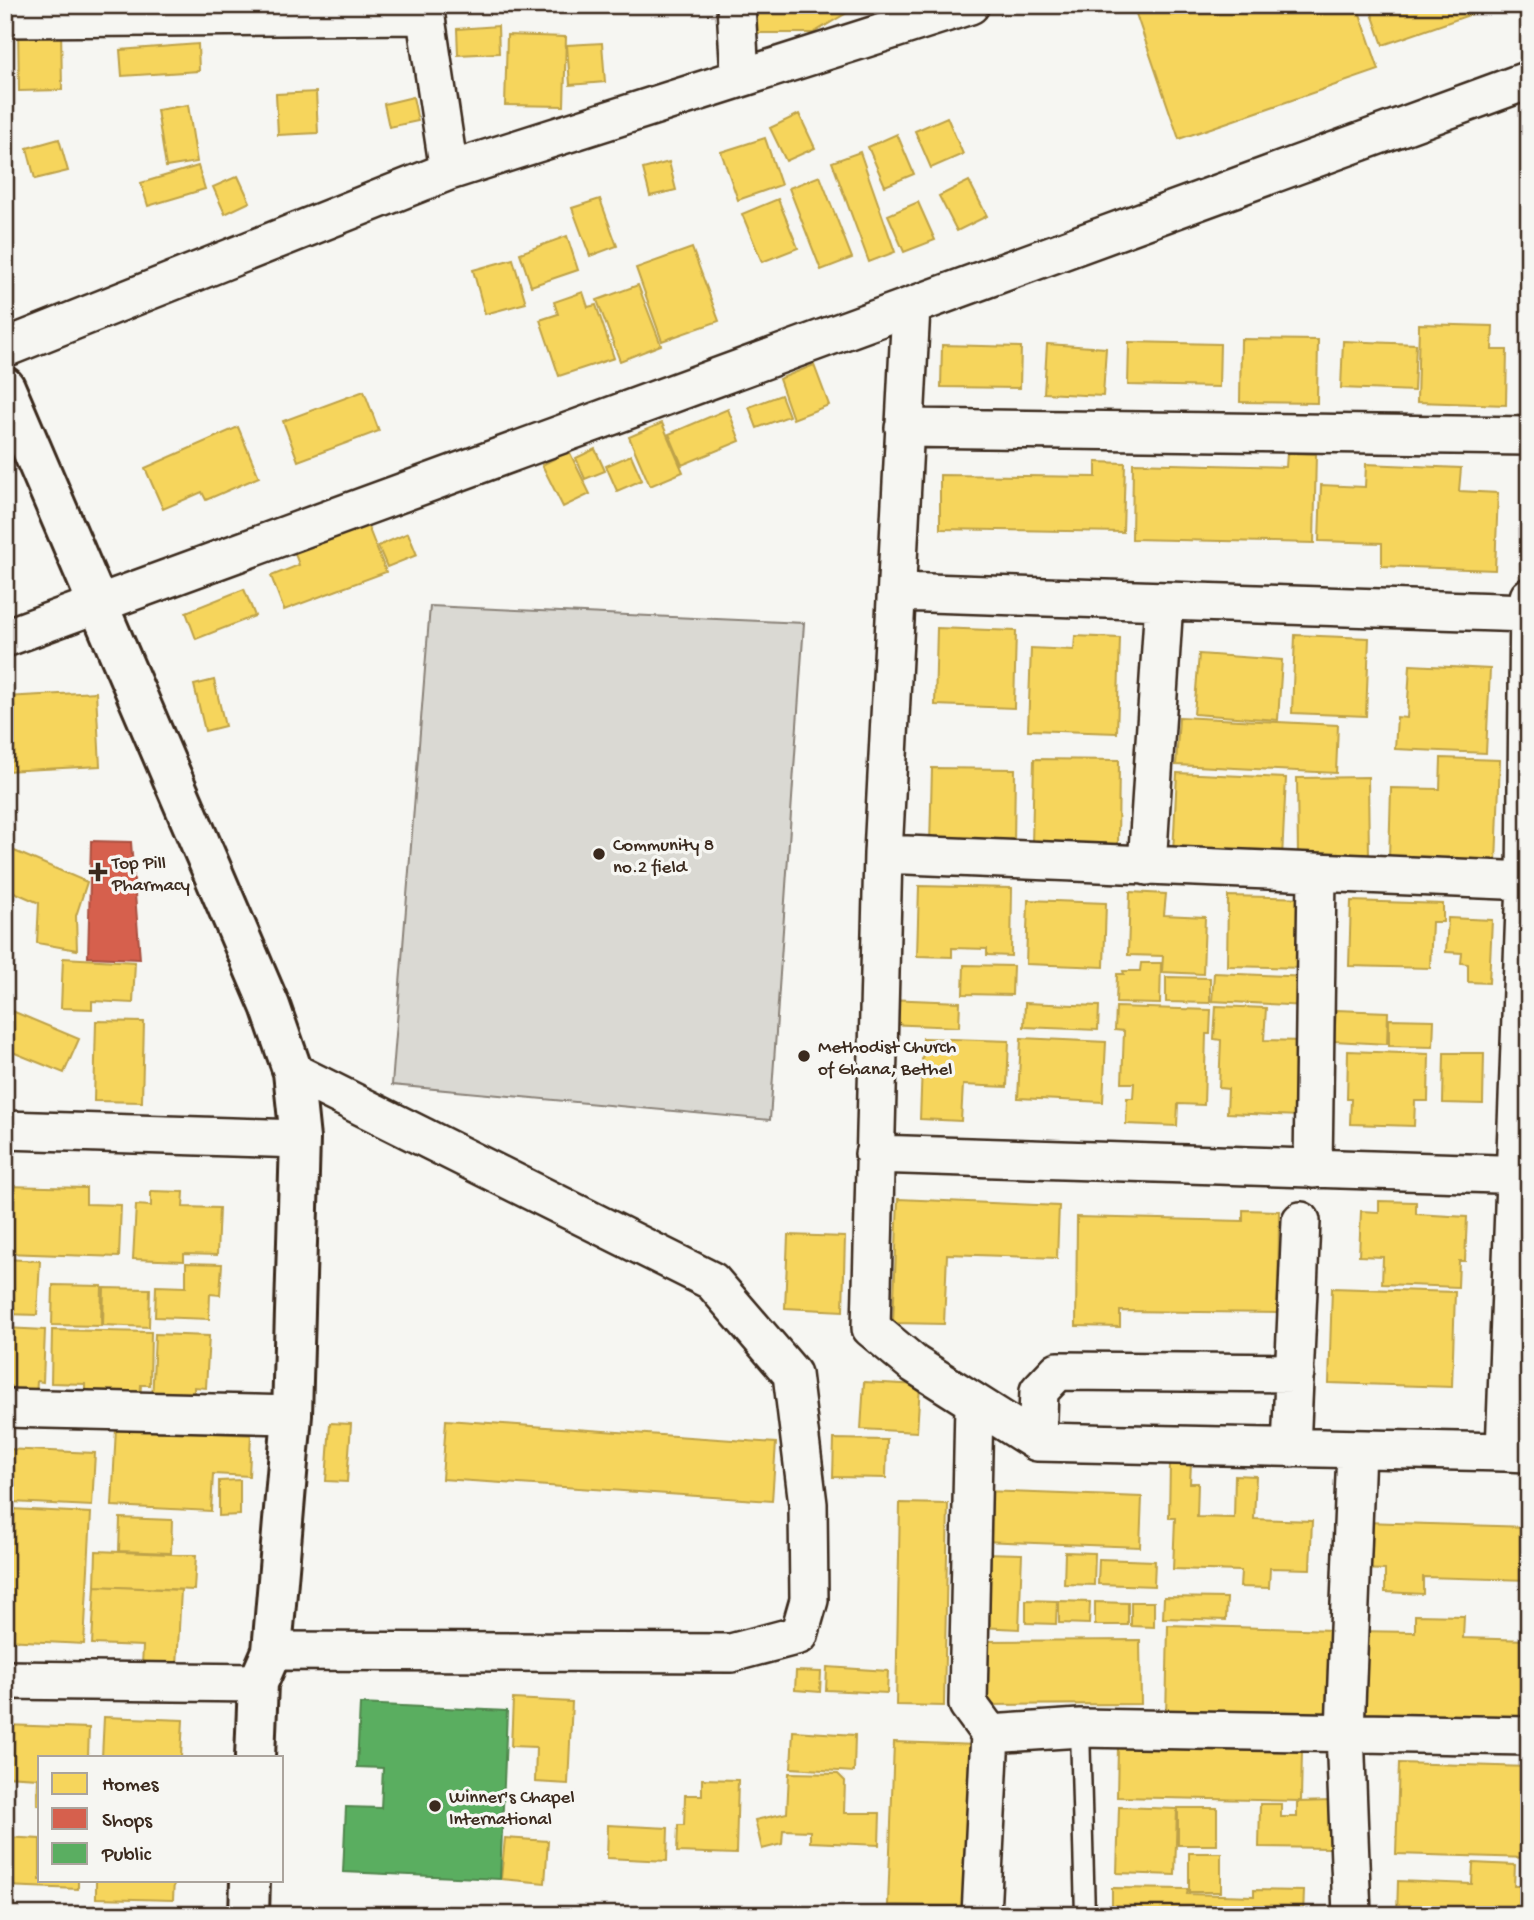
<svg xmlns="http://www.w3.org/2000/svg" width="1534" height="1920" font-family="'Gochi Hand',sans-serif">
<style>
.green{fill:#dad9d3;stroke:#8a8278;stroke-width:2}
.homes{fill:#f6d55c;stroke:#bea249;stroke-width:2}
.shops{fill:#d6604d;stroke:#a8503f;stroke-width:2}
.public{fill:#5aae61;stroke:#51864d;stroke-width:2}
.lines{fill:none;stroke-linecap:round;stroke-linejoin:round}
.service-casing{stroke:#3b2a1e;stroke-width:23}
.minor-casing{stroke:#3b2a1e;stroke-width:42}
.tertiary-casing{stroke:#3b2a1e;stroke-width:44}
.service{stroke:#f6f6f2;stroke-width:18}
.minor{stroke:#f6f6f2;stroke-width:37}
.tertiary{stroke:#f6f6f2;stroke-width:38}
.poi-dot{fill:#3b2a1e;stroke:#f6f6f2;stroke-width:2.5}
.labels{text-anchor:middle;stroke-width:7;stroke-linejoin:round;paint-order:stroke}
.poi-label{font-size:19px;fill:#3b2a1e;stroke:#f6f6f2;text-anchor:start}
</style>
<rect width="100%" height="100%" fill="#f6f6f2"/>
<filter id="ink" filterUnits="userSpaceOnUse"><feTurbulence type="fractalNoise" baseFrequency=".0143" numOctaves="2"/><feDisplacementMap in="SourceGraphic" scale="14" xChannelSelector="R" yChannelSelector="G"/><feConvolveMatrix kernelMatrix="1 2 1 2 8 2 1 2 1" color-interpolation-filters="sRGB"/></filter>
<g filter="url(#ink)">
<path class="green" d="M430,606L804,623L770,1120L392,1085Z"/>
<path class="homes" d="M756,5H860L813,33H756Z
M1133,5H1170L1173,15L1200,5H1357L1379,70L1179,139Z
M1369,5H1475L1478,12L1383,45Z
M18,26H61L62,90L19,91Z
M498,26L499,53L458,55L457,29Z
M507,35L566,37L564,106L505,105Z
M602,43L605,82L570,85L567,45Z
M198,44L199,71L122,76L120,50Z
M316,92L318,133L278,135L276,94Z
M413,97L418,121L389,127L384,104Z
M188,105L197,162L166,167L157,110Z
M799,114L815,148L786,161L770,128Z
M947,117L963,154L931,168L915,131Z
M897,134L914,174L885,186L868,147Z
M765,138L781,185L738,200L721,152Z
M59,139L68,171L35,179L27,148Z
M860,152L895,252L869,262L832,162Z
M669,162L676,190L650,196L643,169Z
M198,166L205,189L148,206L141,183Z
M238,176L250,202L225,214L213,187Z
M820,176L852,258L821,270L789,188Z
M969,181L987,216L957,231L939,196Z
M600,199L617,246L590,256L572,208Z
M778,199L798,248L762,262L742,214Z
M918,202L935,240L904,252L888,215Z
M567,236L578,270L531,286L520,253Z
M692,248L719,321L662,341L636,268Z
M513,259L526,303L485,314L473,270Z
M638,285L661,345L620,361L597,300Z
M583,292L588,307L596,305L614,358L559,376L540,320L558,314L554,302Z
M1419,324L1493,326L1492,350H1507L1506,405L1417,402Z
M1241,339L1318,340L1317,403L1240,402Z
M1343,341L1416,344L1414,391L1341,388Z
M1129,342L1220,344L1219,387L1128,385Z
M1047,344L1106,348L1103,396L1044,393Z
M942,345L1021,347L1020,388L941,387Z
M814,365L829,405L793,419L779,379Z
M364,391L379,431L298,461L283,421Z
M781,395L789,416L757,428L749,407Z
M728,409L740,441L682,465L669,434Z
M662,423L683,472L650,486L629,437Z
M238,427L259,477L206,500L202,492L163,509L145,468Z
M595,449L605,471L585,479L576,458Z
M569,451L590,494L563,507L542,465Z
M1287,453L1316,454L1314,543L1132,539L1133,463L1286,467Z
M631,455L642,480L617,491L606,466Z
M1096,462L1125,463L1123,532L940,529V475L1096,477Z
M1366,464L1461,468L1459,491L1498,493L1495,570L1382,566V543L1319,541L1321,485L1365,487Z
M367,524L386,572L284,610L271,576L299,565L294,551Z
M408,533L417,555L387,567L378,546Z
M244,589L255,616L196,639L186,612Z
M937,628L1016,631L1014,708L935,705Z
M1295,635L1369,638L1366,716L1292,713Z
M1075,636L1120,638L1117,733L1028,730L1031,648L1074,650Z
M1199,654L1282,660L1278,720L1194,714Z
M1410,665L1490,669L1486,753L1395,749L1397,717L1407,718Z
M214,680L225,726L205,731L194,685Z
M96,692L100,766L5,771V697Z
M1179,717L1338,725L1336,773L1176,765Z
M1441,758L1500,760L1496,863L1389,859L1391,788L1440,789Z
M1034,759L1119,760L1118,846L1032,845Z
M932,768L1015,769L1014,846L930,844Z
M1177,773L1286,778L1282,858L1173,853Z
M1368,777L1369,856L1298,857L1297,778Z
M5,847L87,882L76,916L77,950L37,943L39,903L5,888Z
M919,886L1012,888L1011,956L987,955V949L952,948V957L917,956Z
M1130,892L1166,894L1164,915L1205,917L1203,974L1162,972L1163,956L1128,955Z
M1228,896L1308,898L1306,968L1227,966Z
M1028,900L1106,903L1104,967L1026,964Z
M1351,901L1443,904V922H1432L1430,968L1349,966Z
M1448,918L1492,920L1489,983L1468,982V964L1461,963L1462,953L1446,952Z
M63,958L135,962L133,1003L92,1001V1009L61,1008Z
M1141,963H1161L1160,1004L1116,1003L1117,974H1124L1123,971H1140Z
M964,965L1013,966L1012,995L963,994Z
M1214,973L1309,977L1307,1006L1212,1001Z
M1166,977L1210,978V1003L1166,1002Z
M887,999L960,1002L959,1027L886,1024Z
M1025,1003L1099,1006L1098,1030L1024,1027Z
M1216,1006L1266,1008L1264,1040L1303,1041L1300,1116L1227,1113L1228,1089L1219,1088L1221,1040L1214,1039Z
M1116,1007L1211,1010L1210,1034H1206L1204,1105L1178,1104L1177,1126L1126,1124L1127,1098H1133L1134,1083H1122L1124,1031L1115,1030Z
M5,1008L79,1039L64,1073L5,1049Z
M1336,1010L1388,1012L1387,1044L1334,1041Z
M1389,1019L1434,1020L1433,1047L1389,1046Z
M96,1021L144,1022L142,1102L94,1101Z
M923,1038L1009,1041L1007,1087L963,1085L961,1121L920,1119Z
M1021,1038L1106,1042L1103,1102L1018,1098Z
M1348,1051L1429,1054L1428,1101H1415L1414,1126L1350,1124L1351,1099H1347Z
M1444,1053H1484L1483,1104L1443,1103Z
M6,1186L86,1188V1204L121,1205L119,1257L5,1253Z
M151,1191L184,1192L183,1207L219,1208L217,1255L184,1254V1261L133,1259L136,1205L151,1206Z
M898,1199L1059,1206L1057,1258L947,1254L944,1324L893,1323Z
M1379,1201L1416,1202V1214L1467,1217L1465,1261H1459L1458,1287L1382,1284L1383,1257L1359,1256L1361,1211L1379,1212Z
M1243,1210L1279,1211L1278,1313L1120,1311V1327L1076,1326L1077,1217L1243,1221Z
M788,1235L845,1237L843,1311L785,1308Z
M5,1259L40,1261L37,1315L5,1314Z
M186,1263L222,1264L220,1295L210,1294L209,1319L155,1317L156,1286L186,1287Z
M53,1285L102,1286L101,1326L52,1325Z
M104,1288L150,1289L149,1327L103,1325Z
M1332,1288L1455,1292L1452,1387L1329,1383Z
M5,1328L45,1330L43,1382L37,1381L36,1398L5,1396Z
M52,1330L151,1332L150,1385H141L140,1398L85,1397V1384L51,1383Z
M155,1334L209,1336L206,1388L194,1387V1395L152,1403Z
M864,1382L920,1385L917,1432L861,1429Z
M446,1420L776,1443L772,1501L442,1479Z
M330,1423L351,1424L347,1482L326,1481Z
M116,1428L251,1435L249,1476L213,1474L211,1511L112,1506Z
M834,1439L887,1440L886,1478L833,1477Z
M5,1449L95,1453L92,1506L12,1502V1488L5,1487Z
M1170,1464H1191L1190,1483H1198L1197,1517L1234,1518L1235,1475L1256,1476L1254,1519L1312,1521L1310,1569L1270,1568L1269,1588L1240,1587L1241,1571L1173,1569L1175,1518H1169Z
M240,1480V1515L219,1516V1481Z
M983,1491L1142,1497L1140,1547L981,1541Z
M900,1503L948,1504L944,1706L896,1705Z
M11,1509L91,1513L84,1644L5,1640V1541H9Z
M120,1518L172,1520L171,1553L119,1551Z
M1363,1522L1529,1527V1580L1423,1577V1594L1385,1592V1570L1361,1569Z
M96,1551L196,1555L194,1590L95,1586Z
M1065,1552L1095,1553L1094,1585L1064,1584Z
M983,1553L1022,1554L1019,1629L979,1627Z
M1099,1559L1155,1561L1154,1586L1098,1584Z
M95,1586L181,1590L177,1667L142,1665L143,1646L92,1644Z
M1164,1597L1227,1598L1226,1620L1163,1618Z
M1026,1600L1057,1601L1056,1624L1026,1623Z
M1059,1601L1090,1602L1089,1624L1059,1623Z
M1095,1602L1128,1603V1625H1095Z
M1131,1602H1154V1627L1131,1626Z
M1415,1615L1464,1616L1463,1638L1529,1640V1717L1352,1713L1355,1631L1415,1632Z
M1168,1625L1332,1630L1329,1721L1166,1717Z
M1140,1640L1141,1704L981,1705V1641Z
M827,1667L888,1671L887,1693L826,1690Z
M796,1671L821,1672L820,1692L795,1690Z
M513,1699L572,1702L568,1784L535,1782L536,1747L511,1746Z
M104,1717L183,1720L181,1757H102Z
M5,1725L89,1728L88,1757H40V1805H37L38,1778L5,1776Z
M793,1731L855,1735L854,1772L791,1768Z
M894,1742L977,1745L967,1907L888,1905Z
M1118,1746L1302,1750L1301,1801L1117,1797Z
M1399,1763L1529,1767V1858L1396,1854Z
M789,1773L838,1774L845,1781L844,1813H880L879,1845L810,1842V1831L783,1830L782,1844L762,1849L755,1820L787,1813Z
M702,1779L738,1780L736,1854L677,1852L678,1825H684L685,1795H702Z
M1331,1801L1330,1848L1259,1847L1260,1804H1281V1817H1297V1802Z
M1119,1807L1177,1809L1175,1875L1117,1873Z
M1178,1808H1217V1845H1178Z
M608,1825L668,1828L667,1861L607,1858Z
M5,1837L40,1839V1880H78V1889L5,1886Z
M505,1838L548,1841L545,1883L501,1879Z
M1189,1853H1221V1892H1189Z
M1473,1863L1515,1865L1514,1886H1529V1915H1397L1398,1881L1472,1884Z
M96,1880H174L173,1900L96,1898Z
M1112,1888L1188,1889L1187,1894L1254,1896V1890L1304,1891L1303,1915H1112Z"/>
<path class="shops" d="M91,841L131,842L140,959L88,957Z"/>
<path class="public" d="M360,1704L507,1711L500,1879L343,1872L346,1807L381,1808L383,1768L357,1767Z"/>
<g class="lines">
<defs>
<path id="service" d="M1080,1728L1085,1915"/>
<path id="minor" d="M424,5L449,171
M736,5L740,77
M5,18L425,15
M911,307L883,854L871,1328L914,1364L1037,1442L1505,1452
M5,348L449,171L970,5
M904,428L1529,436
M898,592L1528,613
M5,638L1529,80
M883,854L1529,881
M1147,866L1164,601
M5,1130L300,1139
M874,1154L1529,1175
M1313,1169L1317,874
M974,1403L968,1704L990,1734L981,1915
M5,1408L292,1415
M1037,1442L1039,1391L1058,1371L1295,1373
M1291,1448L1301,1221
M1528,1453L1505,1452L1526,881L1529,597
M272,1651L731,1653L799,1635L809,1600L808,1504L792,1374L712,1281L293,1072
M5,1680L258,1683
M990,1734L1080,1728L1529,1736
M1352,1915L1345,1731L1356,1450"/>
<path id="tertiary" d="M5,387L270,1006L293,1072L300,1139L292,1415L272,1651L258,1683L255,1757
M249,1915L250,1880"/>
</defs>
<use href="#service" class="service-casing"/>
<use href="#minor" class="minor-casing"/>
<use href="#tertiary" class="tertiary-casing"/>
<use href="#service" class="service"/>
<use href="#minor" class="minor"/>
<use href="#tertiary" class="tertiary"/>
</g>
</g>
<g class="poi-dot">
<circle cx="599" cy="854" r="7"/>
<path d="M94.5 861.5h7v7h7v7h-7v7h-7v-7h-7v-7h7z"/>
<circle cx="804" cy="1056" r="7"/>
<circle cx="435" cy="1806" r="7"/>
</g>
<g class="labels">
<g class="poi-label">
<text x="613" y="850">Community 8<tspan x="613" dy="22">no.2 field</tspan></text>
<text x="112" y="868">Top Pill<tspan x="112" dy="22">Pharmacy</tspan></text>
<text x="818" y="1052">Methodist Church<tspan x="818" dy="22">of Ghana, Bethel</tspan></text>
<text x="449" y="1802">Winner's Chapel<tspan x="449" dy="22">International</tspan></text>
</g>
</g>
<rect width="1534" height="1920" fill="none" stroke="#f6f6f2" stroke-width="28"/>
<rect x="14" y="14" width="1506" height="1892" fill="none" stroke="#3b2a1e" stroke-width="2.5" filter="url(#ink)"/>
<rect x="38" y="1756" width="245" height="126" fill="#f6f6f2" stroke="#aba49d" stroke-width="2"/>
<rect x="52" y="1773" width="35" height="21" fill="#f6d55c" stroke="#aba49d" stroke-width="2"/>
<text x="102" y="1790" font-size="21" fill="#3b2a1e">Homes</text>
<rect x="52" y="1808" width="35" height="21" fill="#d6604d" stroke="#aba49d" stroke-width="2"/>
<text x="102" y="1826" font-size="21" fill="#3b2a1e">Shops</text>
<rect x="52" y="1843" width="35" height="21" fill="#5aae61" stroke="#aba49d" stroke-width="2"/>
<text x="102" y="1860" font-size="21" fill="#3b2a1e">Public</text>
</svg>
